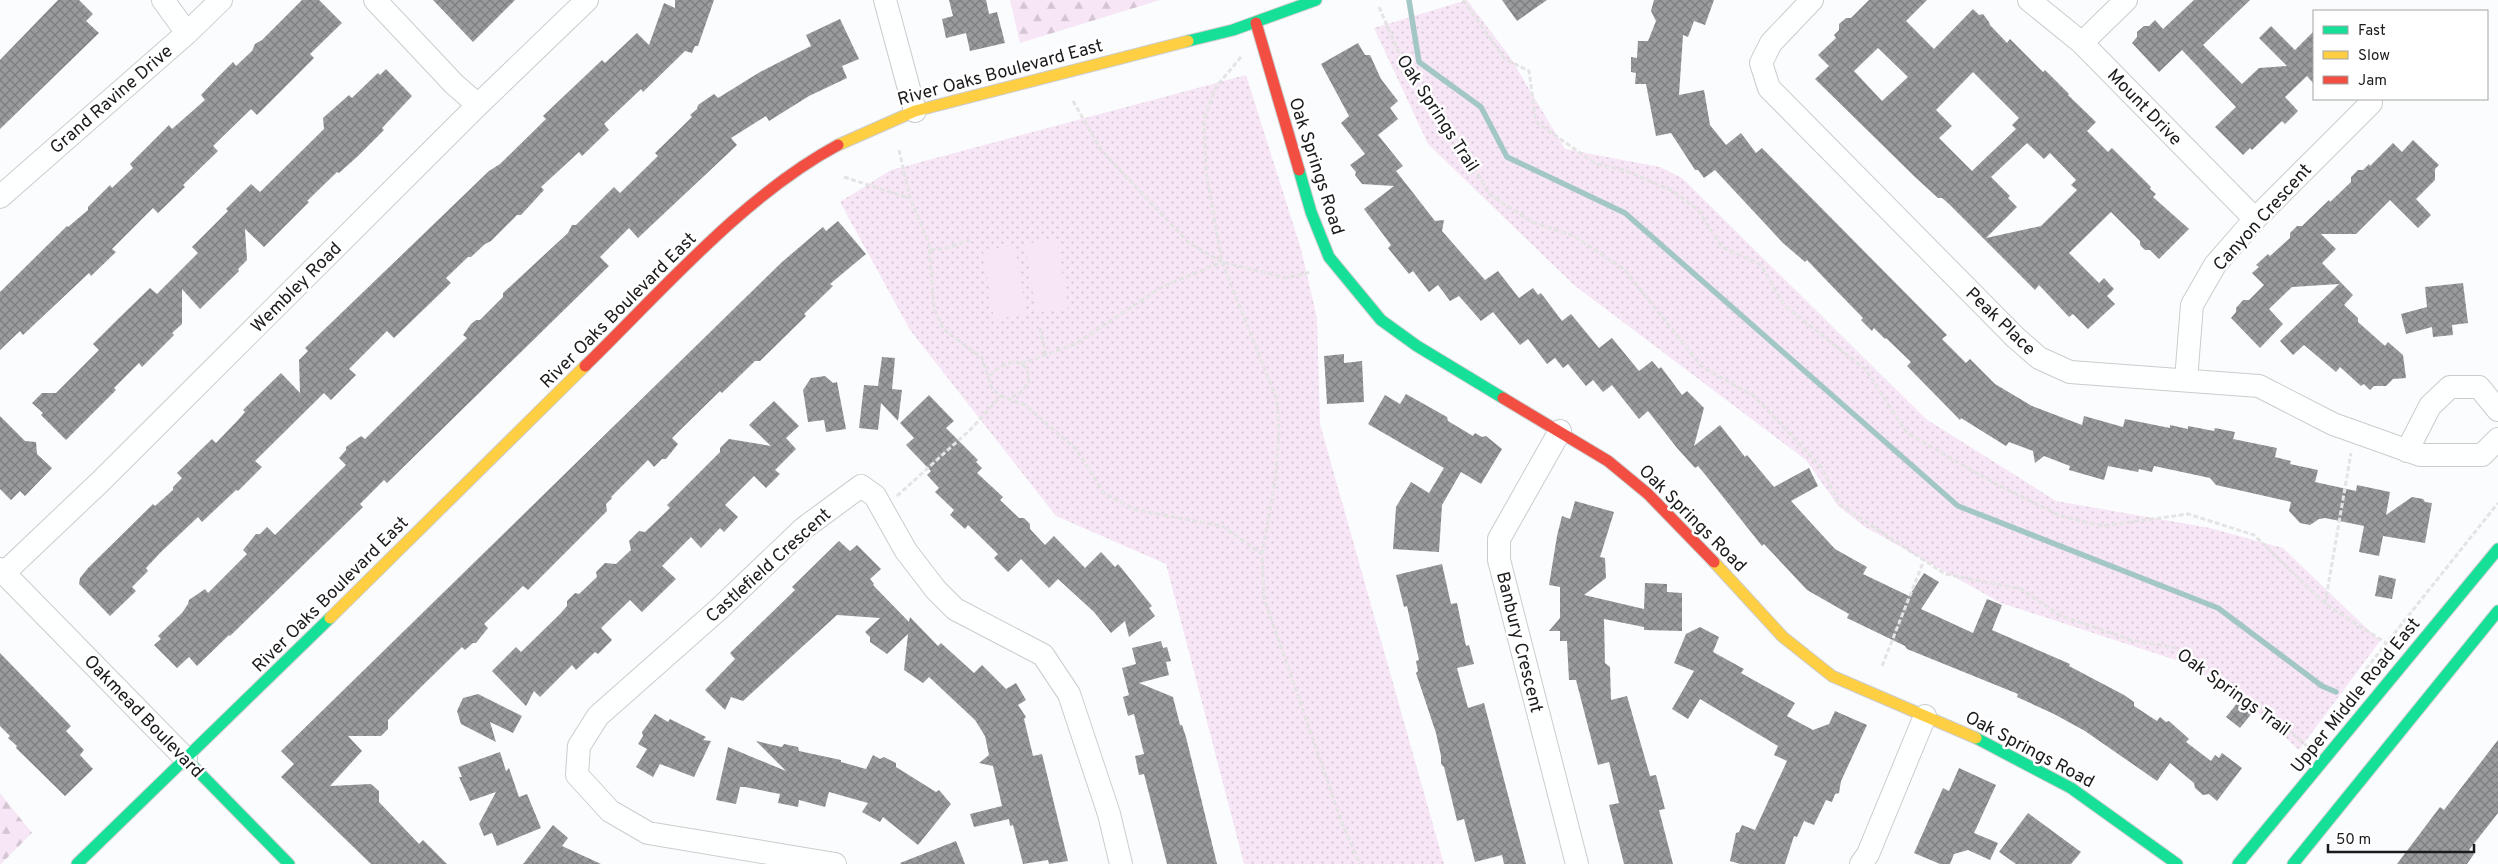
<svg xmlns="http://www.w3.org/2000/svg" width="2498" height="864" font-family="Overpass,sans-serif">
<style>
.grass{fill:url(#grass-dots)}
.forest{fill:url(#forest-firs)}
.pitch{fill:#f7e6f6}
.lines{fill:none;stroke-linecap:round;stroke-linejoin:round}
.stream{stroke:#a2c7c5;stroke-width:5.5}
.building{fill:url(#building-cross-hatch);fill-rule:evenodd}
.street-casing{stroke:#caccce;stroke-width:24}
.fast-casing{stroke:#caccce;stroke-width:13}
.slow-casing{stroke:#caccce;stroke-width:13}
.jam-casing{stroke:#caccce;stroke-width:13}
.path{stroke:#e4e4e4;stroke-width:3;stroke-dasharray:5 2.5;stroke-linecap:butt}
.street{stroke:#feffff;stroke-width:22}
.fast{stroke:#16e098;stroke-width:11}
.slow{stroke:#ffcf43;stroke-width:11}
.jam{stroke:#f24e42;stroke-width:11}
.labels{text-anchor:middle;stroke-width:5;stroke-linejoin:round;paint-order:stroke}
.street-label{font-size:18px;fill:#1a1b1d;stroke:#fff}
</style>
<defs>
<pattern id="grass-dots" width="8" height="8" patternUnits="userSpaceOnUse" patternTransform="scale(1.25)"><rect width="8" height="8" fill="#f7e6f6"/><path d="M2 2h.1M6 6h.1" fill="none" stroke="#d3c5d2" stroke-width="1.8" stroke-linecap="round"/></pattern>
<pattern id="forest-firs" width="22" height="20" patternUnits="userSpaceOnUse" patternTransform="scale(1.25)"><rect width="22" height="20" fill="#f7e6f6"/><path d="M5 1l3.5 6h-7zM16 11l3.5 6h-7z" fill="#d3c5d2"/></pattern>
<pattern id="building-cross-hatch" width="8" height="8" patternUnits="userSpaceOnUse" patternTransform="scale(1.25)"><rect width="8" height="8" fill="#9a9b9d"/><path d="M0 0l8 8M0 8l8-8" fill="none" stroke="#7d7e7f"/></pattern>
</defs>
<rect width="100%" height="100%" fill="#fafcfe"/>
<path class="grass" d="M1467,0L1510,57L1565,149L1660,167L1682,178L1926,419L2056,501L2210,528L2283,548L2380,641L2299,750L2246,702L2185,663L2001,603L1865,527L1838,506L1806,460L1574,285L1428,144L1374,28Z
M1246,75L1301,249L1317,318L1320,424L1444,864H1244L1166,564L1056,516L910,330L840,202L891,170Z"/>
<path class="forest" d="M1010,0H1160L1020,43Z
M0,793L32,833L1,864H0Z"/>
<path class="pitch" d="M1057,239L1068,308L1036,313L1025,244Z
M1015,246L1026,314L994,320L983,250Z"/>
<g class="lines">
<path class="stream" d="M1409,0L1419,62L1481,107L1507,157L1625,213L1958,506L2218,608L2322,686L2336,692"/>
</g>
<path class="building" d="M58,0H79L93,14L86,21L99,33L0,129V60Z
M302,0H319L342,23L310,54L314,58L257,115L251,109L213,146L218,151L183,185L185,187L158,213L153,208L112,249L116,252L91,276L89,273L23,335L20,331L0,350V292L67,226L68,227L88,210V207L110,185L112,188L133,168L130,164L169,125L172,129L205,100L201,95L219,76L233,62L236,66L252,51L255,44L262,40Z
M433,0H515L473,42Z
M675,0H714L698,46H695L692,53L685,51L643,92L641,89L604,124L609,130L582,156L579,152L541,187L544,190L521,215H517L491,241L485,244L471,257H468L446,278L451,283L394,338L387,331L349,369L356,375L331,400L324,393L255,461L262,467L238,491L236,490L202,522L198,517L161,552L146,568L148,571L132,587L136,591L110,616L79,584L80,578L88,568L153,504L155,506L173,490V487L182,478L177,473L212,439L216,443L239,419L245,412L243,410L281,373L300,393L299,360L308,351L305,348L489,171L500,164L546,119L543,116L602,60L605,63L637,33L649,45L664,3L675,8Z
M949,0H986L989,14L997,12L1005,43L970,51L966,33L946,38L942,19L953,16Z
M1502,0H1547L1517,21Z
M1654,0H1714L1705,25L1694,21L1688,37L1683,35L1679,95L1704,90L1710,125L1726,145L1741,133L1756,153L1762,148L1947,335L1942,339L1966,363L1970,359L1995,384L2032,406L2082,425L2084,416L2123,427L2125,419L2170,428V425L2188,429V426L2214,431L2215,428L2235,432L2233,439L2277,448L2275,457L2291,461L2290,464L2318,470L2315,482L2356,491L2357,485L2390,492L2386,515L2412,497L2423,499L2425,502L2432,503L2425,543L2383,536L2379,556L2359,552L2364,526L2325,518L2319,519L2310,525L2300,523L2289,511L2291,502L2216,485L2210,478L2154,466L2152,472L2139,469L2138,472L2108,466L2104,480L2069,470L2070,466L2044,456L2035,463L2033,451L2009,442L2006,446L1961,418L1960,420L1907,366L1911,362L1886,338L1885,339L1874,328L1872,331L1861,320L1863,318L1827,281L1807,260L1805,262L1783,243L1715,170L1704,178L1698,170H1695L1671,133L1656,136L1646,84H1635L1636,73L1631,72V57L1637,58L1638,41H1648L1656,21L1651,11Z
M1869,0H1927L1906,21L1934,49L1973,9L1979,15L1983,14L1989,22L1990,25L2007,43L2010,39L2043,72L2045,70L2069,94L2068,95L2096,122L2087,131L2108,152L2112,148L2151,187L2150,189L2156,194L2153,197L2189,229L2159,259L2150,250H2145L2140,245V241L2111,212L2069,253L2099,283L2104,278L2114,289L2107,296L2115,304L2088,329L2073,314L2069,317L2039,285L2035,290L1949,204L1942,198H1938L1915,177L1815,79L1829,66L1818,55L1836,38L1834,35L1839,30V24L1846,18H1851ZM1878,48L1908,77L1882,101L1854,71ZM1973,72L2019,118L2012,125L2016,129L1972,171L1939,138L1952,126L1936,110ZM2027,143L2044,159L2050,153L2076,180L2071,185L2077,190L2041,226L1986,238L2017,207L2008,198L2010,196L1991,177Z
M2194,0H2250L2203,45L2242,84L2259,68L2287,66L2259,38L2271,26L2295,50L2314,31V84L2307,76L2285,97L2298,111L2285,124L2282,121L2252,150L2250,148L2243,155L2215,127L2236,107L2182,50L2159,72L2132,43L2137,37V32L2144,26H2149L2155,20L2163,29Z
M840,19L859,59L842,66L847,78L809,96L769,121L766,116L731,138L737,145L638,238L629,228L600,257L609,266L387,483L384,480L360,504L363,507L230,636L229,635L197,666L189,657L177,668L154,645L161,639L158,636L182,613L188,604L189,600L205,589L208,593L247,554L243,550L256,534H260L267,527L275,535L346,465L339,458L346,450V447L361,436L365,439L467,338L463,335L471,324L476,320H480L503,297V293L568,233L572,225H576L614,187L620,193L658,156L655,153L692,117L690,115L697,109L698,105L714,94L718,98L760,72L811,46L806,35Z
M1358,43L1365,55H1370L1381,79L1398,101L1390,108L1398,119L1378,135L1403,166L1396,171L1435,221L1444,220L1442,231L1485,280L1498,271L1519,298L1533,288L1538,295L1541,293L1562,321L1571,314L1599,348L1612,338L1639,371L1652,361L1659,369L1661,367L1682,395L1687,391L1704,408L1694,446L1720,425L1745,457L1747,455L1774,487L1809,468L1818,486L1791,501L1835,549L1867,567L1863,574L1909,596L1924,573L1939,582L1921,609L1973,633L1987,599L2002,605L1992,630L2070,664L2069,666L2124,695L2134,702V706L2157,721L2160,717L2166,722L2169,721L2189,739L2186,742L2211,761L2215,755L2219,758L2222,753L2242,768L2217,801L2209,794L2203,795L2195,788L2194,783L2170,763L2157,781L2085,731L2054,714L2017,697L2018,694L1907,649L1905,646L1847,618L1849,614L1807,590L1764,544L1762,546L1708,478L1698,466L1695,468L1677,448L1648,411L1639,419L1612,385L1603,392L1593,380L1586,386L1568,364L1563,368L1555,358L1547,364L1528,339L1520,345L1493,312L1481,321L1459,296L1450,301L1438,285L1429,292L1413,271L1409,274L1388,248L1391,245L1364,209L1394,186L1362,184L1355,175L1356,172L1350,165L1365,154L1341,123L1349,116L1321,64Z
M386,69L412,96L382,128L384,130L358,156L339,173L337,172L307,201L309,202L264,247L245,229L247,260L238,269L239,271L200,309L182,289V324L172,333L174,335L142,367L139,363L114,388L116,390L66,440L41,415L43,413L32,403L42,393H56L99,350L93,344L118,319L150,288L157,294L198,253L192,247L228,211L226,209L251,184L260,192L324,129L323,118L332,110L349,95L352,98L378,73L380,75Z
M2413,140L2439,165L2435,169V180L2416,199L2431,215L2418,228L2390,200L2356,234H2321L2336,249L2322,263L2353,295L2344,305L2358,318V322L2385,346L2388,342L2403,355L2406,378L2393,379L2386,386H2374L2370,390L2364,384L2361,386L2340,367L2336,372L2304,345L2293,355L2280,341L2339,284L2292,287L2269,309L2283,324L2260,348L2231,318L2236,312V308L2243,300H2249L2264,285L2252,273L2259,267L2256,265L2268,254L2270,256L2290,238V233L2297,226H2302L2329,200L2330,202L2351,182V177L2358,170H2363L2369,164L2370,166L2393,143L2402,152Z
M838,221L866,254L830,284L833,286L804,314L806,316L760,361H755L722,393L720,391L672,438L678,444L666,459H662L654,467L648,460L611,497L612,498L606,504L607,511L528,590L523,586L484,624L488,628L476,643H473L465,650L462,647L422,686L388,720V729L381,736H348L362,751L330,786L371,784L379,791V802L419,844L423,840L447,864H371L281,777L294,764L281,751L782,262L823,227L826,231Z
M2463,283L2468,323L2452,325L2453,335L2433,337L2432,327L2406,334L2401,314L2427,307L2425,287Z
M1344,354V363L1362,361L1364,402L1327,404L1324,356Z
M882,357L895,358L892,389L902,390L898,421L881,403L878,430L859,428L864,385L878,386Z
M825,376L833,383L837,382L846,429L826,432L824,420L808,422L803,390L811,378Z
M1406,394L1447,417L1448,421L1473,436L1475,433L1482,437L1486,436L1502,449L1481,484L1461,472L1442,505L1439,552L1393,549L1396,507L1411,482L1429,493L1444,468L1368,424L1385,395L1400,404Z
M929,395L954,421L946,428L978,460L976,462L982,468L977,473L1003,497L1000,500L1019,518H1024L1030,524V529L1045,545L1054,536L1085,568L1101,552L1115,567L1118,564L1123,570L1152,606L1149,608L1155,616L1129,637L1125,621L1111,633L1094,612L1058,579L1049,588L1021,559L1008,572L994,558L998,554L968,525L965,529L950,515L954,510L935,492L939,488L927,475L931,471L906,445L914,438L900,423Z
M774,401L799,426L786,438L796,449L775,470L780,474L766,488L754,476L725,505L738,517L724,532L720,528L701,548L691,537L662,566L676,579L642,612L630,600L601,628L612,640L598,654L595,652L576,670L572,665L540,697L534,691L526,706L492,671L516,647L521,652L561,613L567,606V601L575,593L579,594L597,577L596,572L605,563L616,564L631,550L629,541L639,531L645,532L670,508L667,505L720,452V448L729,439L771,446L749,425Z
M0,416L25,441L36,442L37,454L52,468L25,496L20,491L11,500L0,489Z
M1575,501L1614,512L1600,557L1605,558L1606,578L1584,595L1644,609L1645,583L1667,584V592L1682,593V631L1644,630V627L1604,619L1605,663L1610,667L1611,700L1627,696L1650,776L1656,775L1665,809L1659,810L1673,864H1624L1609,805L1619,803L1609,762L1598,765L1576,680H1569L1567,641H1560V631H1549L1560,618V587L1549,585L1557,536L1562,516L1570,519Z
M839,541L850,551L857,545L881,569L870,579L874,584L873,585L909,622L910,617L938,646L941,643L974,673L982,665L1006,689L1016,683L1026,700L1018,705L1026,717L1024,719L1033,756L1042,754L1068,861L1049,864L1048,860L1023,864L1013,825L1010,826L1009,819L974,827L970,814L1002,806L993,766L979,763L989,755L985,736L975,720L929,677L923,683L904,670L908,634L887,654L870,642V637L865,632L880,618L837,615L743,701L731,697L725,710L705,690L735,659L730,653L795,590L792,587Z
M1442,564L1451,604L1457,603L1466,646L1469,645L1474,664L1457,668L1468,708L1484,703L1526,864H1504L1502,855L1475,862L1464,819L1457,821L1444,767L1441,764V756L1436,733L1416,673L1418,671L1416,661L1419,660L1407,606L1404,607L1396,575Z
M2379,575L2396,579L2392,599L2375,596Z
M1700,627L1719,637L1713,652L1744,669L1741,673L1795,703L1787,716L1813,730L1829,724L1835,711L1867,725L1841,781L1839,793L1835,794L1832,802L1826,800L1814,825L1804,821L1797,837L1794,836L1785,864H1740L1730,861L1736,833L1739,832L1742,825L1755,830L1787,761L1774,755L1778,746L1700,699L1688,719L1672,709L1694,671L1674,663L1686,634Z
M1161,641L1163,648L1167,647L1171,661L1166,662L1169,675L1139,683L1173,697L1180,725H1182L1186,737L1217,864H1167L1144,774L1139,775L1135,756L1144,754L1134,714L1128,716L1123,697L1129,695L1122,668L1136,664L1132,648Z
M0,653L71,726L66,731L84,750L80,755L93,769L65,796L16,748L17,746L8,738L10,736L0,726Z
M478,694L522,716L513,733L490,722L496,742L461,724L457,711L463,698Z
M2239,701L2253,712L2240,728L2226,717Z
M655,714L668,722L670,719L706,737L703,740L711,741L694,777L660,764L653,777L636,767L647,749L638,744L643,736L642,732Z
M2498,740V813L2469,850L2474,854L2467,864H2397L2440,807L2444,810Z
M756,741L782,747L784,744L798,747L799,751L841,760V762L866,769L873,755L880,759L884,757L896,763V767L936,792L939,790L951,804L918,845L883,817L880,822L862,812L868,803L829,792L825,807L799,800L798,807L778,803L780,794L745,787H740L736,804L716,800L728,747L786,771Z
M500,752L506,771L509,768L519,797L527,794L541,828L497,846L492,833L484,836L479,824L496,792L470,801L459,777H462L458,767Z
M1959,768L1996,785L1974,833L1998,843L1990,860L1968,850L1954,854L1950,864H1940L1914,853L1943,788L1949,791Z
M2028,813L2081,852L2071,864H2016L1999,852Z
M553,825L568,838L562,846L601,864H523Z
M956,841L965,864H901L900,863Z"/>
<g class="lines">
<defs>
<path id="street" d="M163,0L187,33
M375,0L454,84L478,105
M885,0L915,111
M1812,0L1771,43L1761,63L1769,88L2016,338L2039,358L2070,372L2259,386L2333,424L2420,455H2482L2498,439
M2029,0L2082,43L2255,219
M2082,43L2126,0
M0,197L187,33L221,0
M2186,380L2192,305L2215,265L2255,219L2371,103
M1560,431L1499,539V560L1577,864
M2407,451L2430,406L2450,387H2479L2498,410
M0,569L186,759
M4,573L101,481L478,105L587,0
M835,864L648,833L610,811L577,775L579,746L598,716L719,609L804,528L861,486L875,496L906,551L936,590L955,609L1043,655L1069,694L1109,814L1121,864
M1861,864L1868,854L1925,716"/>
<path id="fast" d="M1188,41L1233,30L1316,0
M1299,170L1311,212L1329,257L1381,320L1417,346L1503,398
M1976,738L2071,788L2177,864
M186,759L289,864
M77,864L330,618
M2238,864L2498,549
M2293,864L2498,611"/>
<path id="slow" d="M838,145L915,111L1188,41
M1714,562L1783,637L1832,676L1976,738
M330,618L585,366"/>
<path id="jam" d="M1256,23L1299,170
M585,366C662,291 743,196 838,145
M1503,398L1608,461L1648,494L1714,562"/>
</defs>
<use href="#street" class="street-casing"/>
<use href="#fast" class="fast-casing"/>
<use href="#slow" class="slow-casing"/>
<use href="#jam" class="jam-casing"/>
<path class="path" d="M1463,0L1505,59L1529,71L1536,122L1596,164L1624,170L1673,191L1698,210L1722,247L1761,265L1784,305L1866,370L1907,433L1996,484L2061,516L2102,526L2188,514L2254,535L2325,604L2386,643
M1379,7L1405,67L1454,132L1489,194L1532,222L1574,236L1624,269L1702,367L1754,396L1822,468L1839,504L1945,574L2021,589L2059,615L2131,640L2177,648L2257,704L2307,746
M1241,57L1216,87L1204,119L1206,172L1222,262L1277,400L1279,434L1275,482L1262,554L1264,598L1342,823L1360,864
M1073,101L1101,150L1189,243L1222,262L1287,278L1311,272
M899,150L910,198L929,244L934,308L943,329L982,358L992,389L1001,396L1025,405L1076,449L1104,493L1136,510L1222,526L1262,554
M844,177L909,198
M930,250L947,248L970,240
M1040,328L1046,355
M1021,364L1075,344L1162,287L1222,262
M990,376C997,366 1019,354 1027,370C1028,373 1028,378 1029,382L1021,392L1009,399
M897,496L971,429L1001,396
M2325,604L2351,453
M1882,666L1924,560
M2366,669L2498,503"/>
<use href="#street" class="street"/>
<use href="#fast" class="fast"/>
<use href="#slow" class="slow"/>
<use href="#jam" class="jam"/>
</g>
<g class="labels">
<g class="street-label">
<text transform="translate(1000 72) rotate(-15)" y="6">River Oaks Boulevard East</text>
<text transform="translate(111 99) rotate(-41)" y="6">Grand Ravine Drive</text>
<text transform="translate(2145 107) rotate(46)" y="6">Mount Drive</text>
<text transform="translate(1438 113) rotate(57)" y="6">Oak Springs Trail</text>
<text transform="translate(1317 166) rotate(72)" y="6">Oak Springs Road</text>
<text transform="translate(2262 217) rotate(-48)" y="6">Canyon Crescent</text>
<text transform="translate(296 287) rotate(-45)" y="6">Wembley Road</text>
<text transform="translate(618 310) rotate(-45)" y="6">River Oaks Boulevard East</text>
<text transform="translate(2001 321) rotate(44)" y="6">Peak Place</text>
<text transform="translate(1693 518) rotate(45)" y="6">Oak Springs Road</text>
<text transform="translate(768 565) rotate(-42)" y="6">Castlefield Crescent</text>
<text transform="translate(330 594) rotate(-45)" y="6">River Oaks Boulevard East</text>
<text transform="translate(1520 642) rotate(76)" y="6">Banbury Crescent</text>
<text transform="translate(2234 692) rotate(36)" y="6">Oak Springs Trail</text>
<text transform="translate(2355 695) rotate(-51)" y="6">Upper Middle Road East</text>
<text transform="translate(144 716) rotate(46)" y="6">Oakmead Boulevard</text>
<text transform="translate(2030 749) rotate(28)" y="6">Oak Springs Road</text>
</g>
</g>
<rect x="2313" y="10" width="175" height="90" fill="#ffffff" stroke="#a3a4a5"/>
<rect x="2323" y="26" width="25" height="8" fill="#16e098" stroke="#a3a4a5"/>
<text x="2358" y="35" font-size="15" fill="#1a1b1d">Fast</text>
<rect x="2323" y="51" width="25" height="8" fill="#ffcf43" stroke="#a3a4a5"/>
<text x="2358" y="60" font-size="15" fill="#1a1b1d">Slow</text>
<rect x="2323" y="76" width="25" height="8" fill="#f24e42" stroke="#a3a4a5"/>
<text x="2358" y="85" font-size="15" fill="#1a1b1d">Jam</text>
<path d="M2328 844v8h146v-8" fill="none" stroke="#1a1b1d" stroke-width="2.5"/>
<text x="2336" y="844" font-size="15" fill="#1a1b1d" stroke="#ffffff" stroke-width="4" paint-order="stroke">50 m</text>
</svg>
